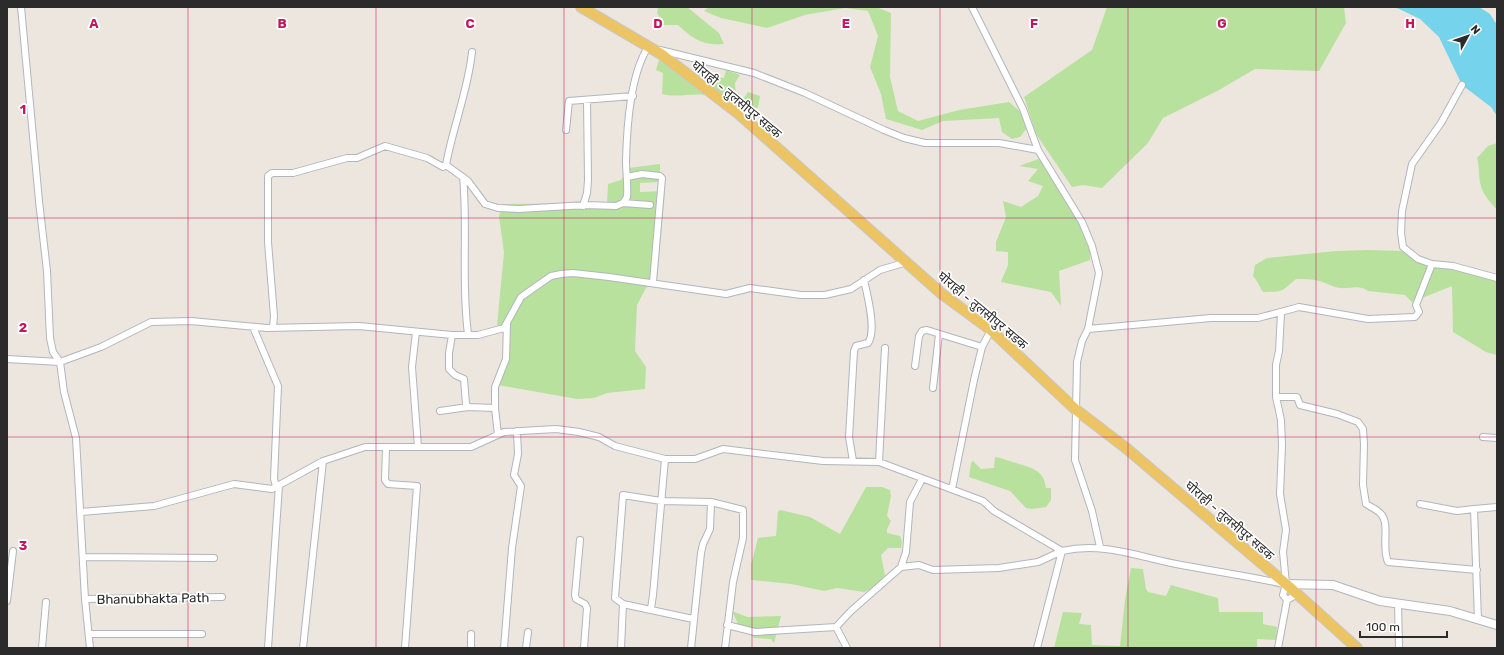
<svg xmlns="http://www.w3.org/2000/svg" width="1504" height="655" font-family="Rubik,'Noto Sans Devanagari',sans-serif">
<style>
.green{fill:#b8e19d}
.water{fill:#75d3eb}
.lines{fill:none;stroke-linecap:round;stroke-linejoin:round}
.minor-casing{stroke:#b1b5be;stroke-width:8}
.tertiary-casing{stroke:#b1b5be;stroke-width:10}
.primary-casing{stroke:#c8c8c8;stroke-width:12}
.minor{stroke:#fff;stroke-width:6}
.tertiary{stroke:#fff;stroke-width:8}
.primary{stroke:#ecc464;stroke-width:10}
.grid{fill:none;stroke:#c2185b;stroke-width:1;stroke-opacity:0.55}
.labels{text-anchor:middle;stroke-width:3.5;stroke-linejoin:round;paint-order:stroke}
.street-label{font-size:13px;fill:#2b2b2b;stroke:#fff}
.grid-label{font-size:13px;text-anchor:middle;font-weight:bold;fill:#c2185b;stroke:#fff;stroke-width:3.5;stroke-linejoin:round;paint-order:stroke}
</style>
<rect width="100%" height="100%" fill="#ede6de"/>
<path class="green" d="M658,7H687L719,33L724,44C703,46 693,39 678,25H659L661,19L657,13Z
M709,7H876L891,13L890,77L898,111L918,121L959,110L1009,102L1023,114L1027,128L1020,137L1012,139L1002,132L999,118L943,121L922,130L886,119L881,94L870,67L878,36L868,11L845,8L805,15L767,28L721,18L704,11Z
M1107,7H1344L1346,23L1319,71L1255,69L1219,90L1163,118L1148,143L1102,188L1083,185L1072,187L1036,134L1024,97L1092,50Z
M659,60L665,64L705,95C690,93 676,98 662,94L663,73L656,70Z
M726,70L740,75L735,83L736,95L743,99L748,92L760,96L758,107L746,114L714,88L716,77L724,78Z
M1497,143V210C1491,203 1483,195 1481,186C1478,177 1480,168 1477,158L1488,146Z
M1044,157L1067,196L1090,251V260L1059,271L1061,306L1051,292L1001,282L1008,265V252L996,251V242L1006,217L1003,201L1021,207L1038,196L1043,186L1028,181L1038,169L1019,166Z
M660,164V182L640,183V192L665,191L657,281L646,288L637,305L635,351L646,367L645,389L607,393L594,398L577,399L498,385L507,364L510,333L497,325L504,253L499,216L503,204L607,203L608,184L621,180L628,168Z
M1368,250L1402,251L1430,265L1497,279V355L1486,352L1453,332L1452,286L1412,302L1405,295L1368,291C1359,284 1350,289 1340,288C1332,287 1325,282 1319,281C1312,279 1303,279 1296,279C1282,291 1284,292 1263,292C1259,287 1258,281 1253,276L1255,265L1267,258L1336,251Z
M995,457C1003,458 1008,461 1016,463C1032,468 1044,470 1046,488H1051V500L1046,507L1032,509L1026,508L1010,491L969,477L971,463L973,461L981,469L994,468Z
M866,487H882L890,490L891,496L887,516L891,521L887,529V533L900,536L902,541L901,548H888L881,555L885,575L876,587L864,592L837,588L824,591L791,584L751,580V565L758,538L776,536L778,511L781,510L810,517L840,534Z
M1131,568L1143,569L1146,589L1148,592L1166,596L1171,585L1218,598L1219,612H1263V624L1277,627L1276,640L1257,639V648H1054L1063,612L1082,613L1079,624L1091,625L1092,645L1120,646L1125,600Z
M732,611L747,617L781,616L774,643L771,639L754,638L738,624Z"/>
<path class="water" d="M1395,7H1479L1490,14L1497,25V116L1491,107L1462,85L1439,37L1420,19Z"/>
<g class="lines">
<defs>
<path id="minor" d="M21,7L39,201L47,271L50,338L53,352L60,362L64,392L76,438L85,599L90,648
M972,7L1023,109L1038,150
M660,50L754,73L805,93L884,130L904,138L925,143H999L1038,150L1082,222L1092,246L1099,273L1088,329L1082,341L1077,362L1075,460L1092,511L1100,547
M472,52C468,91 453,126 446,165L468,181L485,204L498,208L519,209L586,205L616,206L623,203L627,197C628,185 626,173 626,160C627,126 630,76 648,47
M1462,85L1441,123L1412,164L1402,211L1401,233L1403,247L1418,259L1432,264L1453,266L1497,278
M566,130L569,101L633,96
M463,177C468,229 461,282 468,334
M627,177L642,174L660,176L662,178L653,282
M623,203L650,205
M583,206L587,193L588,180L587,100
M1281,313L1279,351L1276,365V397L1281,420L1282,445L1280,494L1286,530L1283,552L1286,584L1283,595L1287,600L1296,595
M253,327L278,386L274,479L276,486
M273,327L274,316L268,242V176L272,173H293L347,158H357L385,146L427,158L443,167L446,165
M1088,329L1211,318H1258L1299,307L1368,319L1415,317L1419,312L1416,305L1432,264
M416,332L412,367L418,447
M452,335L449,353V369L455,375L464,379L466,404L468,407L495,408L498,435
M7,359L60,362L101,347L151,322L191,321L267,328L359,326L452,335H478L504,328L521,297L551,276L561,274L573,273L609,277L726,294L750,288L801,295H825L851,289L880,270L907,262
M915,366L919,336L922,331L927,330L982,347
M933,388L939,334
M1276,397H1297L1300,405L1337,414L1358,422L1363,429L1364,444L1363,485L1366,504C1371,507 1376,509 1380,513C1391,523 1381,547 1388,562L1477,570
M495,408V387L506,359L507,323
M440,411L468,407
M1483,437L1497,438
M386,447L385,480L388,484L417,486L405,648
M853,461L849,437L854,351L856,346L868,343C877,331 867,294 864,280
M879,462L885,348
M952,489L974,380L982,347L991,330
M1420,504L1457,511L1474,509L1478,620
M1474,509L1497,507
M81,512L154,506L234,484L272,489L323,461L365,447H471L504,432L556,429L579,432L599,437L615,446L665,459H695L723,449L823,461L879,462L983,501L994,511L1062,551C1103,542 1135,556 1176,564C1212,571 1248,576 1284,584
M580,540L575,595L576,599L585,604L587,608L584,648
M83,557L214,558
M901,567L919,565L933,570L999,568L1038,562L1062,551
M85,599L222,597
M7,601L13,551
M1398,603L1399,648
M623,604L693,619
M651,609L653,595L665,459
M727,625L755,632L836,627
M89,634H202
M42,648L46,602
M268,648L279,485
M303,648L323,461
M471,648V634
M504,648L512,548L521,486L514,475L518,454L517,431
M526,648L528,632
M621,648L623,604L615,598L623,495L661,501L711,502L743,510V538L733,582L725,648
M691,648L701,553L703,544L710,529L711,502
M847,648L836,627L851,611L901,567L906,552L910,502L922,479
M1037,648L1062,551
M1278,648L1287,600"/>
<path id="tertiary" d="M1286,584L1333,585L1380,601L1450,611L1497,625"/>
<path id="primary" d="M581,7L661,54L739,114L942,294L991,330L1075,409L1126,448L1286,584L1357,648"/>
</defs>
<use href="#minor" class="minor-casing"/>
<use href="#tertiary" class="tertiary-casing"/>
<use href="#primary" class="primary-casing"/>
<use href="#minor" class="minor"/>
<use href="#tertiary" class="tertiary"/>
<use href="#primary" class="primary"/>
</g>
<path class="grid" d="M188,7V648M376,7V648M564,7V648M752,7V648M940,7V648M1128,7V648M1316,7V648M7,218H1497M7,437H1497"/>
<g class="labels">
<g class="street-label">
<text transform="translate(737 99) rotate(40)" y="5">घोराही - तुलसीपुर सडक</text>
<text transform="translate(983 310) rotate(40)" y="5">घोराही - तुलसीपुर सडक</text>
<text transform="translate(1230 520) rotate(41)" y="5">घोराही - तुलसीपुर सडक</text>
<text transform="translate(153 598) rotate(-1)" y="5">Bhanubhakta Path</text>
</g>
</g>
<g class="grid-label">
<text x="94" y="28">A</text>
<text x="282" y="28">B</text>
<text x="470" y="28">C</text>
<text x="658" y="28">D</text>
<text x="846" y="28">E</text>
<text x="1034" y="28">F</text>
<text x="1222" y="28">G</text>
<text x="1410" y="28">H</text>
<text x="23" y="114">1</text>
<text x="23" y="332">2</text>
<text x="23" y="550">3</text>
</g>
<rect width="1504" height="655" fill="none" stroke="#2b2b2b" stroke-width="16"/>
<g transform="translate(1468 36) rotate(50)" stroke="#ffffff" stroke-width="3" paint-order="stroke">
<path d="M0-3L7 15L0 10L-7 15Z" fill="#2b2b2b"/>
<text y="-6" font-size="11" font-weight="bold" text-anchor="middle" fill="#2b2b2b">N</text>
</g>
<path d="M1360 631v6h87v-6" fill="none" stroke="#2b2b2b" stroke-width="2"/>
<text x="1366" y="631" font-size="12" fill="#2b2b2b" stroke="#ffffff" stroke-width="3" paint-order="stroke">100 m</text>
</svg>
